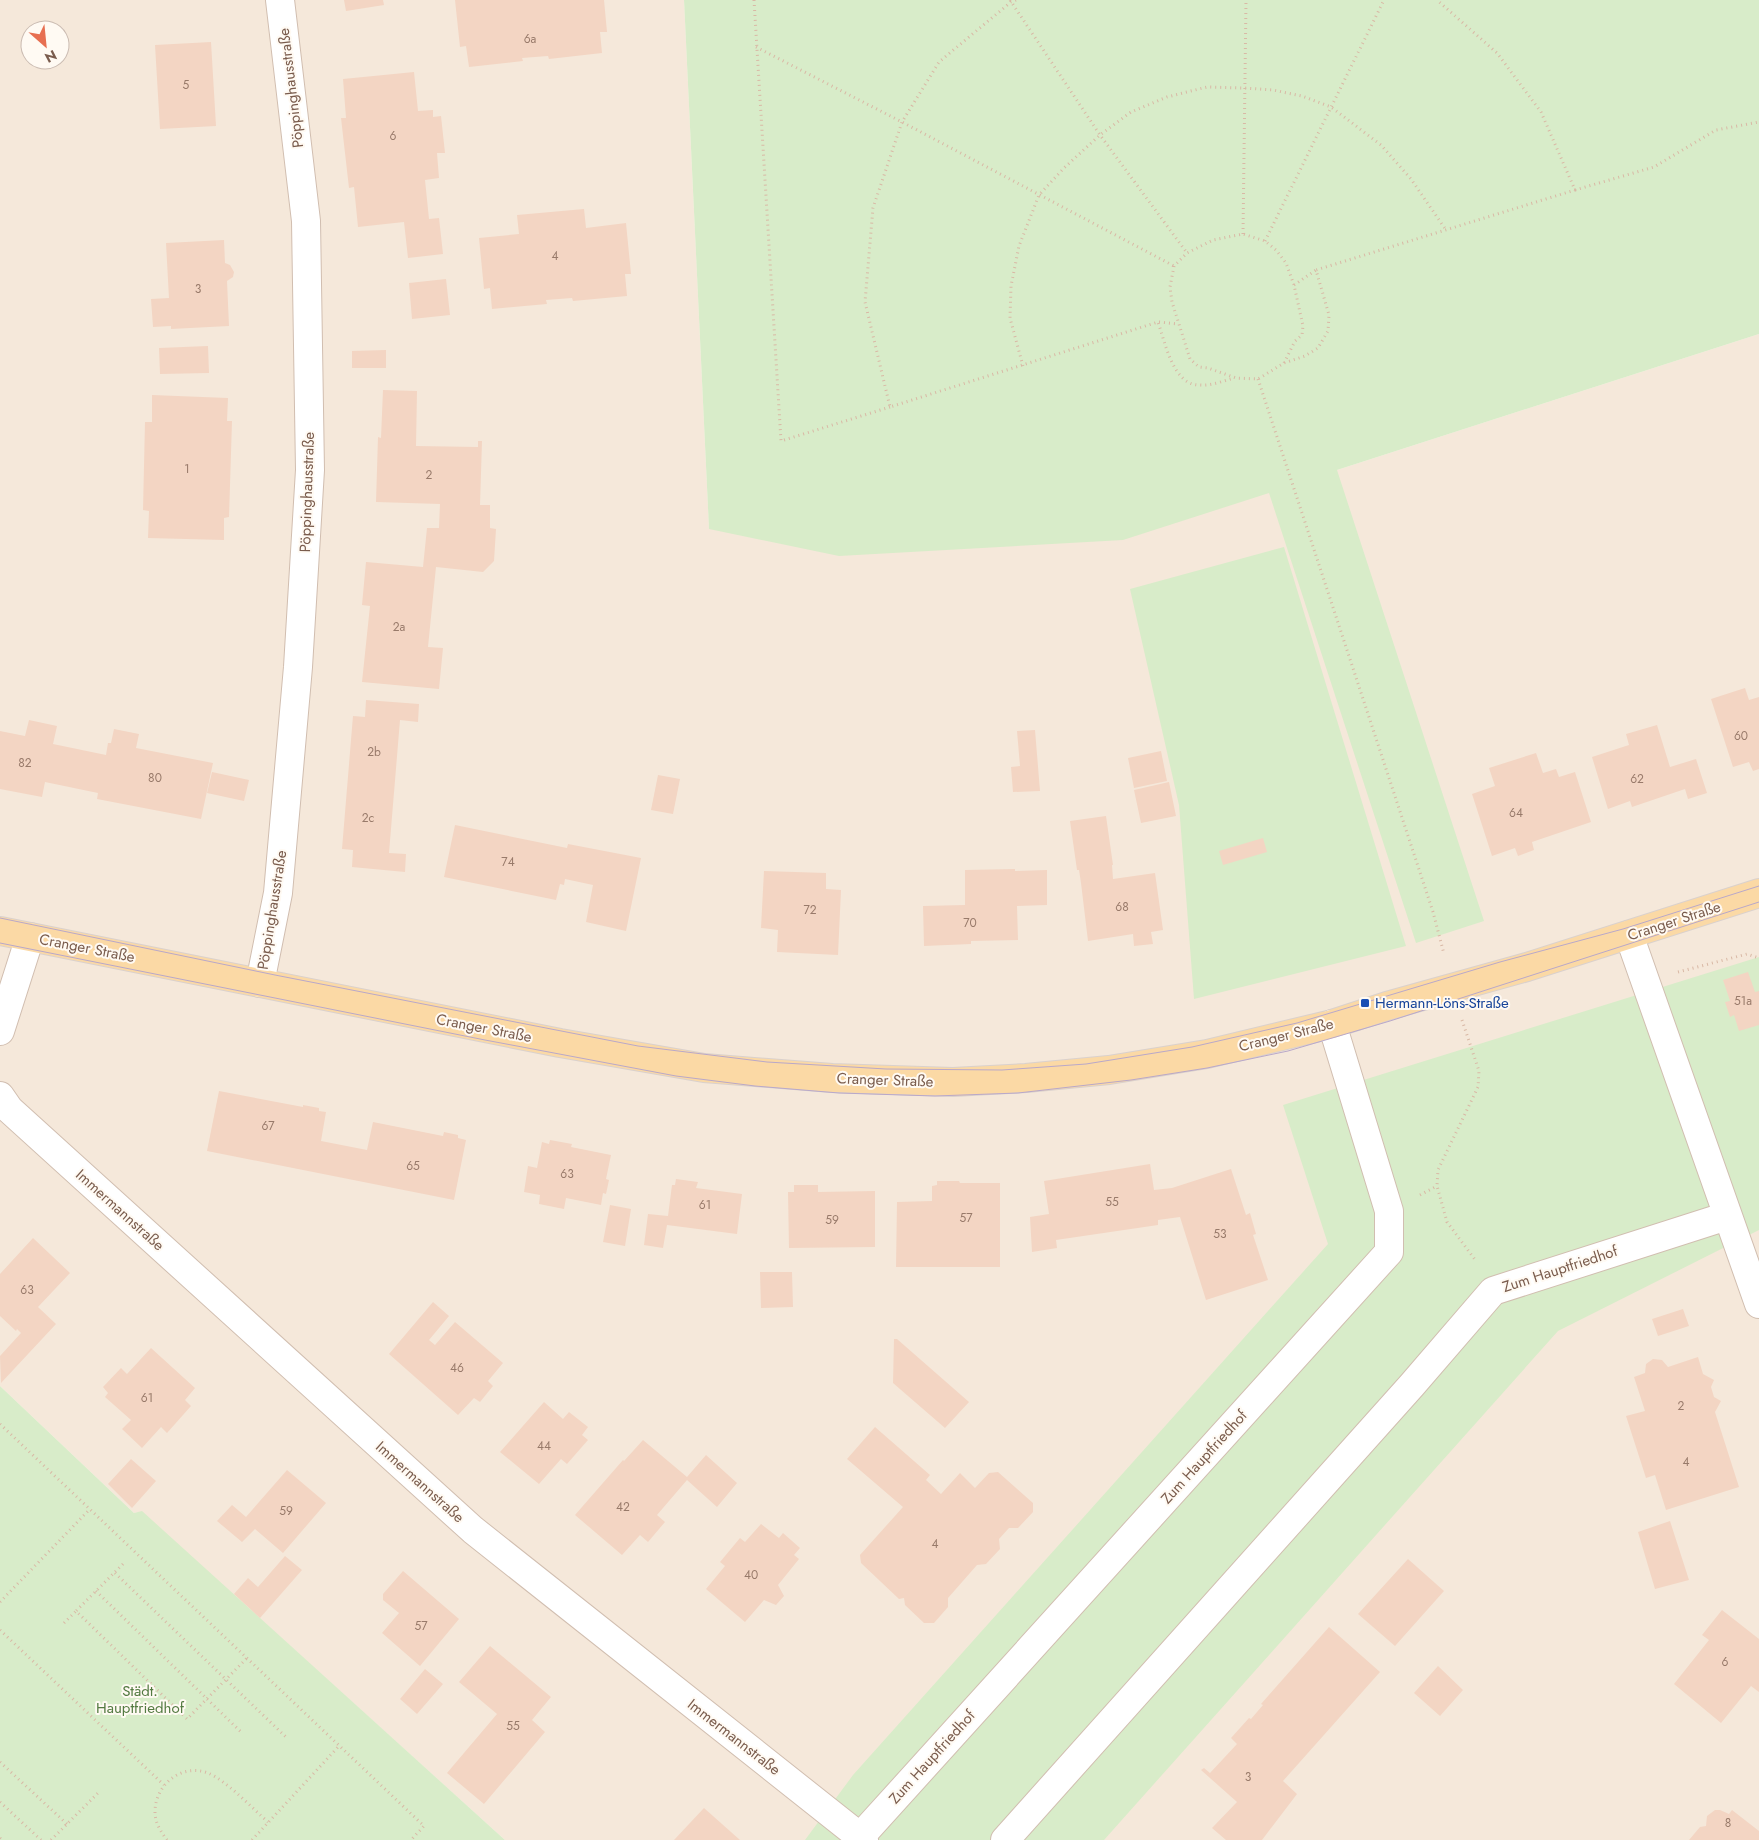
<svg xmlns="http://www.w3.org/2000/svg" width="1759" height="1840" font-family="Jost,sans-serif">
<style>
.residential{fill:#f5e8da;fill-rule:evenodd}
.green{fill:#d8ecc9}
.building{fill:#f3d5c3}
.lines{fill:none;stroke-linecap:round;stroke-linejoin:round}
.minor-casing{stroke:#d1beb0;stroke-width:30}
.major-casing{stroke:#dad1cd;stroke-width:30}
.path{stroke:#d9b8a5;stroke-width:3;stroke-dasharray:1 4;stroke-linecap:butt}
.minor{stroke:#fff;stroke-width:28}
.major{stroke:#fbd9a5;stroke-width:28}
.tram{stroke:#b9a8c9;stroke-width:1}
.transit-dot{fill:#1a4fb4;stroke:#fffaf3;stroke-width:2}
.labels{text-anchor:middle;stroke-width:4;stroke-linejoin:round;paint-order:stroke}
.number-label{font-size:12px;fill:#987a6a}
.street-label{font-size:15px;fill:#7a5c4d;stroke:#fffaf3}
.transit-label{font-size:15px;fill:#164399;stroke:#fffaf3;text-anchor:start}
.park-label{font-size:15px;fill:#537a41;stroke:#fffaf3}
</style>
<rect width="100%" height="100%" fill="#fdf6ec"/>
<path class="residential" d="M0,0H684L709,529L1337,470L1759,334V1840H505L142,1512L134,1513L0,1386ZM30,30H60V60H30Z"/>
<path class="green" d="M684,0H1759V334L1337,470L1484,921L1416,943L1269,493L1123,540L839,556L709,529Z
M1284,547L1406,946L1194,999L1179,805L1130,589Z
M1759,957V1230L1558,1331L1104,1840H805L853,1775L1328,1244L1283,1105Z
M0,1386L134,1513L142,1511L505,1840H0Z"/>
<path class="building" d="M344,0H383L384,5L346,11Z
M455,0H604L607,32H600L602,53L549,59L548,56L522,58L523,61L469,67L466,46L460,47Z
M211,42L216,126L160,129L155,45Z
M414,72L418,111L433,110V117L441,116L445,153H437L439,178L425,180L429,219L439,218L443,254L408,258L404,222L358,227L354,187L349,188L341,118H346L343,79Z
M584,209L586,228L626,223L631,274H625L627,296L573,301L572,298L546,300L547,304L492,309L490,288L484,289L479,238L519,234L517,215Z
M224,240L225,263L230,265L234,272L233,277L227,281L229,326L171,329V326L153,327L151,299L169,298L166,243Z
M446,279L450,315L412,319L409,283Z
M208,346L209,373L160,374L159,348Z
M386,350V368H352V351Z
M383,390L417,391L416,446L478,447V441H482L480,505H490V528L496,529L494,561L483,572L436,567L428,647L443,648L439,689L362,682L370,606L362,605L366,562L423,567L427,528H439L440,504L376,502L378,437L381,438Z
M152,395L228,398L227,421H232L229,517L224,518V540L148,538L149,511L143,510L145,422H152Z
M1745,688L1749,700L1759,697V769L1753,771L1749,762L1733,767L1711,699Z
M366,700L419,704L418,722L400,720L389,853L406,854L405,872L352,867L353,850L342,849L353,716L365,717Z
M29,720L57,726L53,744L106,755L108,743H111L114,729L139,734L136,748L213,763L201,819L97,799L98,793L45,782L42,797L0,789V731L25,736Z
M1657,725L1670,767L1696,759L1707,793L1688,799L1685,789L1632,807L1630,801L1608,809L1592,757L1629,745L1626,734Z
M1035,730L1040,791L1013,792L1011,767L1020,766L1017,731Z
M1161,751L1167,781L1134,788L1128,758Z
M1536,753L1543,773L1556,769L1559,777L1575,772L1591,822L1532,842L1534,850L1518,856L1515,848L1492,856L1472,794L1495,786L1489,768Z
M212,772L249,780L244,801L207,793Z
M658,775L680,779L673,814L651,810Z
M1169,782L1176,816L1141,823L1134,790Z
M1106,816L1113,865H1112L1113,879L1155,873L1163,930L1151,932L1153,944L1134,946L1133,934L1088,941L1081,883L1079,870H1077L1070,821Z
M455,825L567,848L568,844L641,858L626,931L586,922L593,885L565,879L564,885L560,884L556,900L444,877Z
M1263,838L1267,852L1223,865L1219,851Z
M1015,869V871L1047,870V905L1017,906L1018,940L971,941V944L924,946L923,906L965,905V870Z
M764,871L826,873V889L841,890L838,955L777,952L778,930L761,928Z
M1748,972L1755,992L1759,991V1025L1739,1031L1734,1015L1730,1017L1725,1002L1730,1001L1723,980Z
M219,1091L303,1107V1105L319,1108V1111L326,1112L321,1141L367,1150L373,1122L443,1136L444,1132L458,1135V1138L466,1140L454,1200L207,1151Z
M550,1140L572,1144L571,1147L611,1155L606,1179L609,1180L606,1194L603,1193L601,1205L566,1198L564,1209L539,1204L540,1195L524,1192L528,1166L537,1168L542,1142L549,1144Z
M1150,1164L1154,1190L1172,1188L1231,1169L1246,1215L1250,1213L1256,1234L1253,1235L1268,1280L1206,1300L1180,1217L1158,1220V1225L1056,1240L1057,1248L1032,1252L1030,1217L1049,1214L1044,1181Z
M676,1179L698,1182L696,1188L742,1194L737,1234L667,1225L663,1248L644,1245L648,1214L668,1216L672,1185H675Z
M937,1181H959L960,1183H1000V1267H896L897,1202L932,1201V1186L937,1185Z
M794,1185H818V1192L875,1191V1247L789,1248L788,1192H794Z
M610,1205L631,1209L625,1246L603,1242Z
M33,1238L70,1273L38,1307L56,1324L1,1383L0,1356L21,1333L17,1329L16,1331L0,1316V1274Z
M760,1272H792L793,1307L761,1308Z
M433,1302L449,1316L429,1340L435,1345L455,1322L503,1363L488,1381L493,1386L480,1402L474,1398L458,1415L389,1354Z
M1683,1309L1689,1326L1658,1336L1652,1319Z
M894,1339H897L969,1402L945,1428L893,1383Z
M151,1348L195,1388L185,1400L191,1406L167,1433L161,1427L142,1448L122,1429L131,1420L105,1397L108,1393L103,1387L121,1368L127,1374Z
M1698,1357L1703,1374L1714,1380L1711,1387L1714,1397L1721,1401L1715,1412L1739,1487L1666,1510L1655,1475L1646,1478L1626,1416L1645,1411L1634,1377L1645,1373L1646,1364L1653,1359L1662,1360L1668,1367Z
M544,1402L563,1419L569,1412L588,1427L582,1435L588,1440L567,1464L561,1459L539,1484L500,1452Z
M875,1427L930,1475L926,1480L941,1494L960,1473L975,1488L989,1473L998,1472L1033,1503V1512L1018,1528H1009L999,1539L1000,1549L986,1564L977,1565L948,1598V1607L934,1623H924L905,1605L904,1598L899,1599L861,1563L860,1555L903,1507L847,1459Z
M643,1440L687,1477L706,1455L737,1483L717,1507L687,1480L657,1515L665,1522L648,1542L640,1535L622,1555L575,1515L623,1460L624,1461Z
M131,1459L156,1481L132,1508L108,1484Z
M287,1470L326,1503L283,1553L255,1529L242,1542L217,1521L232,1505L246,1517Z
M1670,1521L1689,1580L1655,1589L1638,1532Z
M761,1524L779,1538L783,1533L800,1548L794,1555L799,1559L778,1585L784,1596L776,1605L764,1600L745,1622L706,1589L725,1566L720,1562L740,1538L745,1542Z
M285,1556L302,1570L260,1618L234,1594L248,1578L258,1587Z
M1408,1559L1444,1591L1395,1646L1358,1614Z
M403,1571L459,1619L420,1666L382,1633L399,1613L383,1600V1594Z
M1722,1610L1759,1639V1692L1751,1686L1721,1723L1674,1684L1709,1640L1702,1635Z
M1329,1627L1380,1672L1283,1781L1297,1794L1262,1840H1226L1212,1828L1237,1802L1201,1770L1204,1768L1210,1773L1237,1744L1231,1738L1249,1718L1251,1719L1263,1705L1261,1704Z
M490,1646L551,1697L532,1720L545,1732L484,1804L447,1773L497,1714L459,1682Z
M1438,1666L1463,1690L1440,1716L1414,1693Z
M425,1669L443,1684L417,1714L400,1699Z
M704,1808L740,1840H674Z
M1715,1810H1720L1729,1814L1732,1810L1759,1831V1840H1689L1700,1827L1706,1826L1707,1816Z"/>
<g class="lines">
<defs>
<path id="minor" d="M1629,935L1759,1304
M260,983L278,893L298,667L310,470L306,221L280,0
M0,1031L30,937
M0,1096L9,1109L473,1530L864,1840
M860,1837L1389,1252V1211L1332,1024
M1005,1840L1412,1385L1493,1291L1727,1216"/>
<path id="major" d="M0,931L560,1043L704,1068L832,1078L953,1082L1026,1078L1109,1070L1207,1054L1332,1024L1387,1006L1527,967L1759,893"/>
</defs>
<use href="#minor" class="minor-casing"/>
<use href="#major" class="major-casing"/>
<path class="path" d="M754,0L781,441L890,407
M1010,0L1100,135L1187,253
M1016,0L1011,2L939,62L902,122L873,208L865,302L890,407L1158,322C1165,342 1173,385 1199,385C1211,386 1223,381 1234,378
M756,47L902,122L1174,266
M1575,190L1654,167L1716,130L1759,122
M1243,234L1246,0
M1265,241L1384,0
M1294,285L1316,270
M1159,322L1178,324
M1284,363L1295,341L1302,335L1303,326L1294,285L1286,263L1276,250L1265,241L1243,234L1213,240L1187,253L1174,266L1170,287L1172,302L1190,359L1199,367L1208,368L1236,378L1258,379L1284,363L1305,356L1318,348L1328,331L1329,315L1316,270L1575,190L1541,112L1497,53L1437,0
M1023,366L1010,318L1011,286L1019,246L1039,195L1064,168L1100,135L1131,112L1167,97L1207,87L1244,88L1273,90L1302,96L1331,107L1381,145L1411,179L1446,230
M1258,379L1433,912L1444,954
M1678,972L1747,954L1759,958
M1462,1020L1479,1071L1478,1087L1438,1170L1437,1186L1447,1222L1476,1261
M1420,1195L1437,1186
M0,1424L424,1826L411,1840
M123,1564L76,1611L187,1719L247,1658
M115,1573L288,1739
M96,1591L241,1732
M0,1602L90,1509
M64,1623L76,1611
M0,1630L164,1785
M0,1762L67,1824
M0,1802L41,1840
M0,1838L2,1840
M51,1840L98,1793
M167,1840C161,1832 155,1823 155,1812C155,1785 181,1763 208,1773C227,1781 252,1808 268,1822
M252,1840L339,1746"/>
<use href="#minor" class="minor"/>
<use href="#major" class="major"/>
<path class="tram" d="M0,918L275,975L638,1046L767,1062L886,1069L1002,1070L1086,1064L1192,1047L1297,1023L1500,962L1623,929L1759,886
M0,943L485,1040L676,1076L755,1086L839,1093L935,1096L1018,1093L1131,1080L1207,1068L1288,1051L1390,1021L1759,902"/>
</g>
<rect class="transit-dot" x="1360" y="998" width="10" height="10" rx="2.5"/>
<g class="labels">
<g class="number-label">
<text x="530" y="43">6a</text>
<text x="186" y="89">5</text>
<text x="393" y="140">6</text>
<text x="555" y="260">4</text>
<text x="198" y="293">3</text>
<text x="187" y="473">1</text>
<text x="429" y="479">2</text>
<text x="399" y="631">2a</text>
<text x="1741" y="740">60</text>
<text x="374" y="756">2b</text>
<text x="25" y="767">82</text>
<text x="155" y="782">80</text>
<text x="1637" y="783">62</text>
<text x="1516" y="817">64</text>
<text x="368" y="822">2c</text>
<text x="508" y="866">74</text>
<text x="1122" y="911">68</text>
<text x="810" y="914">72</text>
<text x="970" y="927">70</text>
<text x="1743" y="1005">51a</text>
<text x="268" y="1130">67</text>
<text x="413" y="1170">65</text>
<text x="567" y="1178">63</text>
<text x="1112" y="1206">55</text>
<text x="705" y="1209">61</text>
<text x="966" y="1222">57</text>
<text x="832" y="1224">59</text>
<text x="1220" y="1238">53</text>
<text x="27" y="1294">63</text>
<text x="457" y="1372">46</text>
<text x="147" y="1402">61</text>
<text x="1681" y="1410">2</text>
<text x="544" y="1450">44</text>
<text x="1686" y="1466">4</text>
<text x="623" y="1511">42</text>
<text x="286" y="1515">59</text>
<text x="935" y="1548">4</text>
<text x="751" y="1579">40</text>
<text x="421" y="1630">57</text>
<text x="1725" y="1666">6</text>
<text x="513" y="1730">55</text>
<text x="1248" y="1781">3</text>
<text x="1728" y="1827">8</text>
</g>
<g class="street-label">
<text transform="translate(291 88) rotate(-97)" y="5">Pöppinghausstraße</text>
<text transform="translate(307 492) rotate(-88)" y="5">Pöppinghausstraße</text>
<text transform="translate(272 910) rotate(-81)" y="5">Pöppinghausstraße</text>
<text transform="translate(1674 921) rotate(-18)" y="5">Cranger Straße</text>
<text transform="translate(87 948) rotate(11)" y="5">Cranger Straße</text>
<text transform="translate(484 1028) rotate(11)" y="5">Cranger Straße</text>
<text transform="translate(1286 1035) rotate(-14)" y="5">Cranger Straße</text>
<text transform="translate(885 1080) rotate(2)" y="5">Cranger Straße</text>
<text transform="translate(120 1210) rotate(42)" y="5">Immermannstraße</text>
<text transform="translate(1560 1269) rotate(-18)" y="5">Zum Hauptfriedhof</text>
<text transform="translate(1204 1457) rotate(-48)" y="5">Zum Hauptfriedhof</text>
<text transform="translate(420 1482) rotate(42)" y="5">Immermannstraße</text>
<text transform="translate(734 1737) rotate(38)" y="5">Immermannstraße</text>
<text transform="translate(932 1757) rotate(-48)" y="5">Zum Hauptfriedhof</text>
</g>
<g class="transit-label">
<text x="1375" y="1008">Hermann-Löns-Straße</text>
</g>
<g class="park-label">
<text x="140" y="1696">Städt.<tspan x="140" dy="17">Hauptfriedhof</tspan></text>
</g>
</g>
<g transform="translate(45 45) rotate(153)"><circle r="24" fill="#fffaf3" stroke="#cabbb1"/>
<path d="M0-4L9 19L0 12L-9 19Z" fill="#e76f51"/>
<text y="-8" font-size="14" font-weight="bold" text-anchor="middle" fill="#7a5c4d">N</text>
</g>
</svg>
